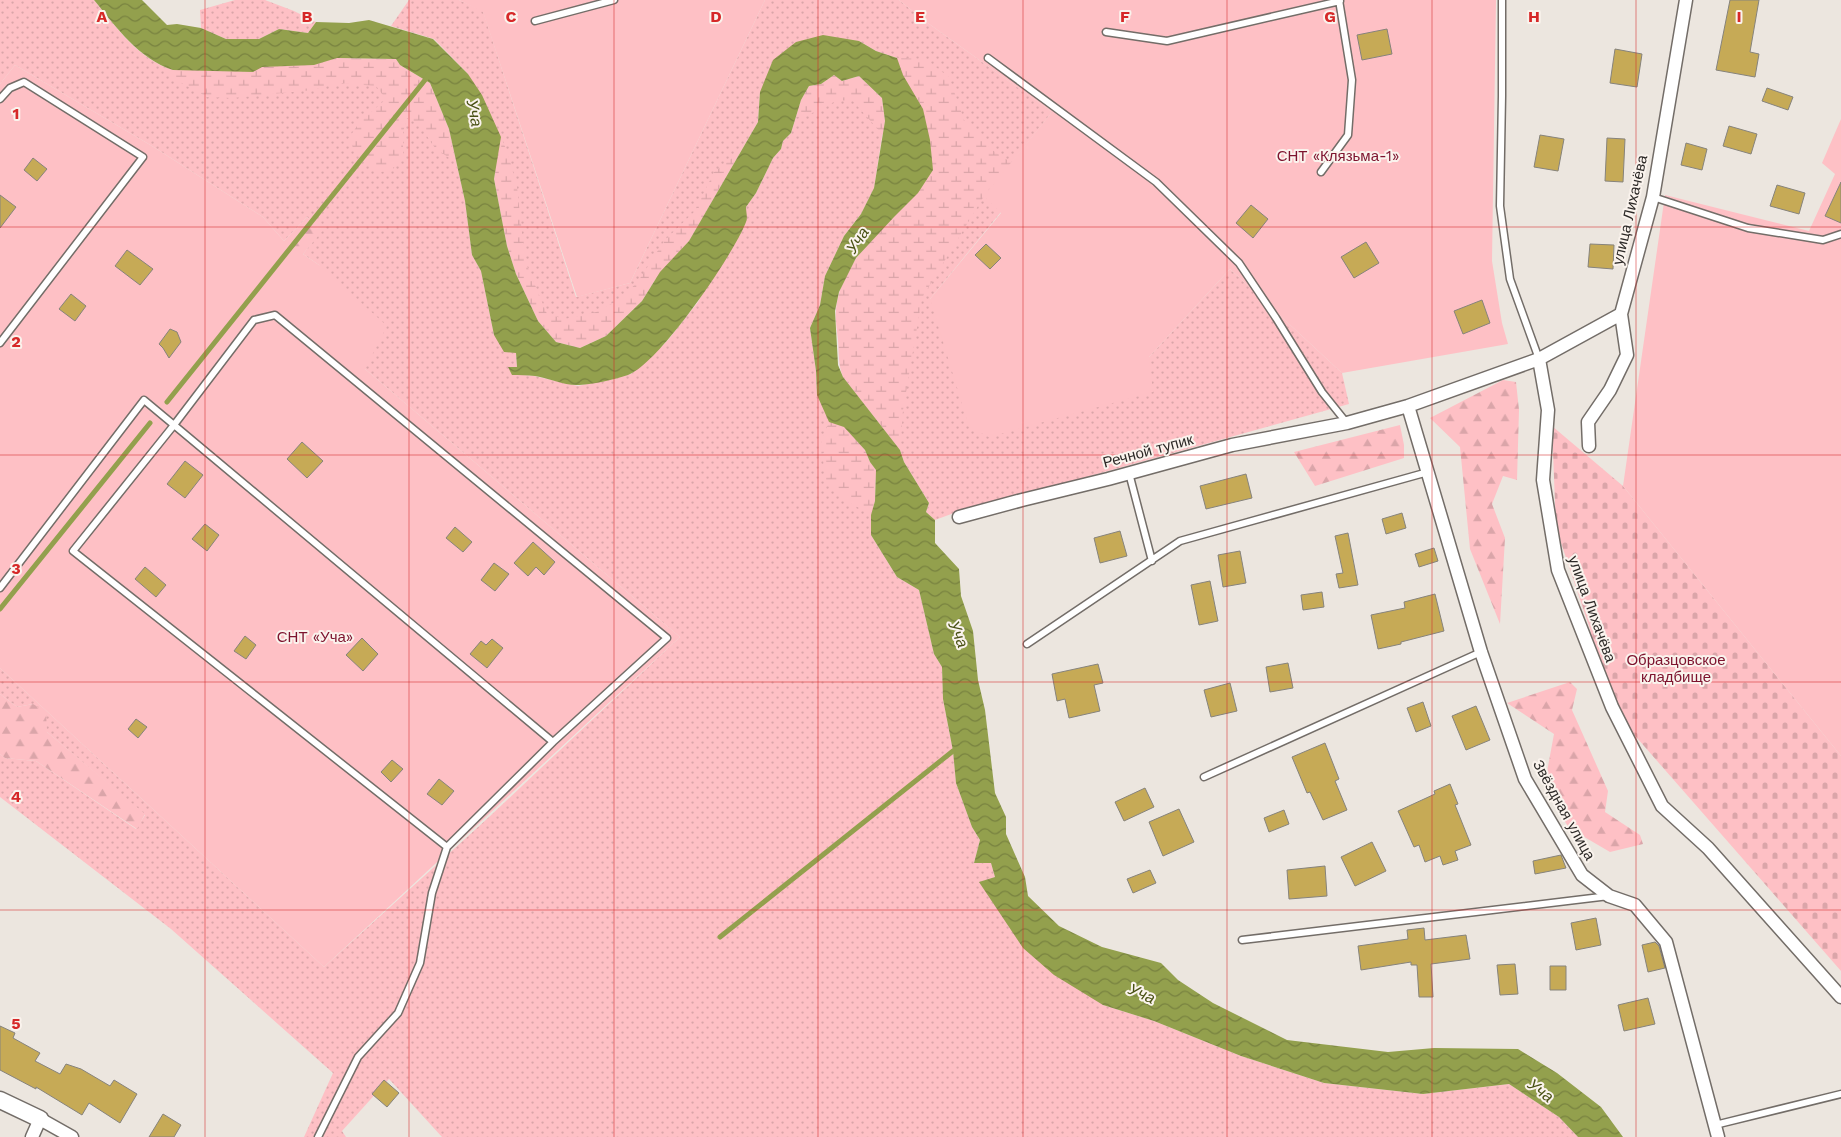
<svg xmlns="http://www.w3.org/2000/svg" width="1841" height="1137" font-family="'Work Sans',sans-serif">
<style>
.grass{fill:url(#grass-dots)}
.forest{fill:url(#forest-firs)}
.wetland{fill:url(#wetland-marsh)}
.cemetery{fill:url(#cemetery-stones)}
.garden{fill:#fec0c5}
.water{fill:url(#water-waves)}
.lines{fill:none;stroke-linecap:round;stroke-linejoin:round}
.stream{stroke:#93a04d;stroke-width:5}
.building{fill:#c6aa56;stroke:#86837c}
.service-casing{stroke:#736d68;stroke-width:9}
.minor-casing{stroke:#736d68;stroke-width:15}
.tertiary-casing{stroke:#736d68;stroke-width:19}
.service{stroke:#fff;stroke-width:6}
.minor{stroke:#fff;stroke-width:12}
.tertiary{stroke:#fff;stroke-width:16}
.grid{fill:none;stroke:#d62828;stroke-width:1;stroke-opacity:0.55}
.labels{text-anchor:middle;stroke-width:4;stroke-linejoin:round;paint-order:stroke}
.park-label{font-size:15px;fill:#7d132e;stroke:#faf3ed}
.street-label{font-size:15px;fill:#2c2927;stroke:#faf3ed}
.water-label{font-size:16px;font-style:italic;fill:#495114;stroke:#faf3ed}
.grid-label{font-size:16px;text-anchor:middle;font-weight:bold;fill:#d62828;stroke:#faf3ed;stroke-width:4;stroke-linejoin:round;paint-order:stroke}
</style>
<defs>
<pattern id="grass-dots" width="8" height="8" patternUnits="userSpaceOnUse" patternTransform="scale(1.25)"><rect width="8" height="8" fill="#fec0c5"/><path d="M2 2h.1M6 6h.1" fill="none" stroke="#daa5a9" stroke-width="1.8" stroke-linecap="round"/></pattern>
<pattern id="forest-firs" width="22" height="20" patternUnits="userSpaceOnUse" patternTransform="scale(1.25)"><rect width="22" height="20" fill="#fec0c5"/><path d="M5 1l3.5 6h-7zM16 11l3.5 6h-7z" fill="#daa5a9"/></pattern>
<pattern id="wetland-marsh" width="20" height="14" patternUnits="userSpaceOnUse" patternTransform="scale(1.25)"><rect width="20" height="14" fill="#fec0c5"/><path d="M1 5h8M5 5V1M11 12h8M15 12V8" fill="none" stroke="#daa5a9"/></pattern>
<pattern id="cemetery-stones" width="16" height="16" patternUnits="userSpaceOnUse" patternTransform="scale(1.25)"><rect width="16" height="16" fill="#fec0c5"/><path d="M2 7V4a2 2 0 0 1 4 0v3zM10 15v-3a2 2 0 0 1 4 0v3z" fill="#daa5a9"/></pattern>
<pattern id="water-waves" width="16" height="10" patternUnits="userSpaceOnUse" patternTransform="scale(1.25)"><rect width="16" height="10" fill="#93a04d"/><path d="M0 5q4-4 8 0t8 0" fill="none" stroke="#788240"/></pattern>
</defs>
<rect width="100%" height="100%" fill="#ece6df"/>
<path class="grass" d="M0,0H94C116,27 138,59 173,70L337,58L449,129L465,201L472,255L481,271L494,335L516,353L517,368L509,367L512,374L534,376L578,386L631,374L648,360L668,340L698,302L746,207L756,193L773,158L781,149L783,141L791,133L801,100L834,75L884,124L874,188L861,214L844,236L825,276L820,305L810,328L816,371L817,395L876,470L871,535L897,577L919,590L934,654L942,667L943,699L953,751L956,783L972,827L980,840L974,863H991L995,877L980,882L1103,1005L1154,1021L1241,1056L1324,1083L1423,1094L1509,1084L1559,1117L1578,1137H442L389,1079L342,1131L346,1137H304L333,1073L171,929L0,797V754L5,758L36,761L136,829L145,815L47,732L33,704L17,707L0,694V668L324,967L488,818L680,637L365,369L319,265L303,254L322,230L307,217L284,241L263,217L152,146L15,65L0,84Z
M235,0H265L294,11L316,22L308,33L279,29L259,39H226L201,28L200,10Z
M409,0H459L483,11L576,297L630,283L765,0H899L925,21L1052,112L985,196L1001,212L930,299L1149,357L1230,269L1342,373L1349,404L1025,494L973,506L935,520L926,512L929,503L904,462L900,450L843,377L894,217L897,58L876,51L859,41L760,92L758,122L689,241L606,336L538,321L468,74L434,39L391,26Z"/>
<path class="forest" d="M307,217L323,230L219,355L284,241Z
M1503,380L1516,382L1519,410L1517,480L1503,476L1492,504L1505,538L1500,624L1470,549L1460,447L1430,418Z
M1400,425L1404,445V458L1315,486L1294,452Z
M1570,682L1577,689L1572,710L1608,791L1605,812L1640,835L1643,844L1610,852L1569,828L1544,788L1554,734L1507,703Z
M0,694L17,707L33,704L46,712L47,732L145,814L137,829L36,761L5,758L0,754Z"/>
<path class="wetland" d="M337,58L396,59L400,65L430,83L449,129L455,162L435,148L419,124L407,118L403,132V158L391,171L376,172L357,154L348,139L360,122L386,99L376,86L339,83L313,90L232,98L207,97L176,80L160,66L173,70L252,72L262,67L314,65Z
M897,58L925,59L949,77L964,120L992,150L1012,163L984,196L922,298L903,410L900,450L843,377C838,365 839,353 838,340C837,330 835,319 836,309C841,261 885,225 918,193L923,109L903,75Z
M834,75L842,81L859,76L882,98L885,121L883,135L853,101L837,100L819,111L797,117L801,100L809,86L821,84Z
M501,137L508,154L517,187L525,261L547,314L565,319L596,312L624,297L641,277L664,241L695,211L714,172L740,152L689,241L660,272L642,301L606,336L580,348L556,342L538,321L516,274L507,246L494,179Z
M829,422L844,426L865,450L870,462L876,470L875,501L871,515L847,501L826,483L821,443Z"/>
<path class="cemetery" d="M1552,426L1623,486L1841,756V971L1602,698L1590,629L1556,528Z"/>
<path class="garden" d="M459,0H765L630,283L577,297L483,12Z
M899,0H1496L1492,261L1502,323L1508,344L1342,373L1230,269L1149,357L1153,392L989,437L969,427L930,299L1001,213L984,196L1052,112L925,21Z
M15,65L152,146L263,217L284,241L319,265L387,326L365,369L680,637L324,967L0,668V84Z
M1841,119V756L1623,486L1665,195L1809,231L1835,174L1822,163Z"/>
<path class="water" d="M94,0H142L167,25L177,24L201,28L226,39H259L279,29L308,33L316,22L349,23L369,20L433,39L468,74L482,95L501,137L494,179L507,246L516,274L538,321L556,342L580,348L606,336L642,301L660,272L689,241L758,122L760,92L773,60L796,42L823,35L859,41L876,51L897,58L903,75L923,109L930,140L933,170L918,193L894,217L856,258L839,292L835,311L838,365L843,377L900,450L904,462L929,503L926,512L935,520V543L959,569L961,596L973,631L978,680L985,710L995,793L1006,817V834L1025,877L1028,896L1059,926L1102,947L1161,963L1178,980L1213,1003L1287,1040L1388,1052L1434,1048L1518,1049L1557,1073L1601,1107L1623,1137H1578L1559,1117L1509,1084L1423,1094L1324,1083L1241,1056L1154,1021L1103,1005L1054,975L1023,948L979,882L995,877L991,863H974L980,840L972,827L956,783L953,751L943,699L942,667L934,654L919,590L897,577L871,535V515L875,501L876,470L870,462L865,450L844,427L829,422L817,395L816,371L810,328L820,305L825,276L844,236L861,214L874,188L885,121L882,98L859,76L842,81L834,75L821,84L809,86L801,100L791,133L783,141L781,149L773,158L756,193L746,207C746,212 748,218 746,222C734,254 659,364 628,375C613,380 595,384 579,385C565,386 549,378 535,376C527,375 519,375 512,375L508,367H517L516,353L504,352L494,335L481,271L472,255L465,201L449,129L430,83L400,65L396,59L337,58L314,65L262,67L253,72L173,70C139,59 116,27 94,0Z"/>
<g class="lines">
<path class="stream" d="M167,402L429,75
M0,609L150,423
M720,937L953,751"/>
</g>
<path class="building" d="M1730,0H1759L1750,52L1759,54L1755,77L1716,70Z
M1387,29L1392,54L1362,60L1357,35Z
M1615,49L1642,54L1637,87L1610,83Z
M1767,88L1793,97L1788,110L1762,101Z
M1729,126L1757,134L1751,154L1723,146Z
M1540,135L1564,139L1558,171L1534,167Z
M1607,138L1625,139L1623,182L1605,181Z
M1686,143L1707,149L1702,170L1681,165Z
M33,158L47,169L37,181L24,170Z
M1841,182V223L1825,216Z
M1777,185L1805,193L1799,214L1770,206Z
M0,195L16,207L0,228Z
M1251,205L1268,219L1253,238L1236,223Z
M1366,242L1379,263L1354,278L1341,257Z
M986,244L1001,258L990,269L975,255Z
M1590,244L1614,245L1613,269L1588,267Z
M127,250L153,269L140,285L115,266Z
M71,294L86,306L75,321L59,309Z
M1482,300L1490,323L1463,334L1454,311Z
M170,329L177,332L181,342L169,358L163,348L159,344Z
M302,442L323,461L307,478L287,459Z
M185,461L203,475L185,498L167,484Z
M1246,474L1252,498L1206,509L1200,486Z
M1402,513L1406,528L1386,534L1382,519Z
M205,524L219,535L207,551L192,539Z
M455,527L472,542L463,552L446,538Z
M1120,531L1127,556L1100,563L1094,538Z
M1348,533L1358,585L1339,588L1336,574L1343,573L1335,536Z
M533,542L555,562L544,575L536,567L528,576L514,563Z
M1434,548L1438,561L1419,567L1415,554Z
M1240,551L1246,583L1223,587L1218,555Z
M494,563L509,574L495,591L481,580Z
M145,567L166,585L156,597L135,579Z
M1210,581L1218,621L1199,625L1191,585Z
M1322,592L1324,607L1303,610L1301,595Z
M1435,594L1444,631L1401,642V644L1378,649L1371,615L1405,608L1404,602Z
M245,636L256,645L246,659L234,651Z
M362,638L378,654L363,671L346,655Z
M492,639L503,648L487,668L470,654L481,641L486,645Z
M1288,663L1293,688L1270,692L1266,667Z
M1098,664L1103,683L1094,685L1100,711L1069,718L1065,699L1057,701L1052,674Z
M1230,683L1237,711L1211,717L1204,690Z
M1423,702L1431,726L1416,732L1407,708Z
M1476,706L1490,740L1466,750L1452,716Z
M136,719L147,727L138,738L128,729Z
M1325,743L1339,779L1335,781L1347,810L1323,820L1310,792L1307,793L1292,757Z
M392,760L403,769L391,782L381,772Z
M439,779L454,791L442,805L427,794Z
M1450,784L1458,804L1455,805L1471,845L1455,851L1458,860L1443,865L1440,856L1425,862L1419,845L1414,847L1398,811L1435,794L1434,791Z
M1145,788L1154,807L1124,821L1115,802Z
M1179,809L1194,842L1163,856L1149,822Z
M1284,810L1289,824L1269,832L1264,818Z
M1372,842L1386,871L1355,886L1341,857Z
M1561,855L1566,868L1535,874L1533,861Z
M1325,866L1327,896L1289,899L1287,870Z
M1150,870L1156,883L1133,893L1127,879Z
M1596,918L1601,945L1576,950L1571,923Z
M1424,928L1425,940L1466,935L1470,959L1431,964L1433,997H1419L1417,965H1411V962L1361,970L1358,946L1408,939L1407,930Z
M1655,942L1659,946L1665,968L1648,972L1642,945Z
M1515,964L1518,994L1500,995L1497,965Z
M1550,966H1566V990H1550Z
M1648,998L1655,1024L1624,1031L1618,1005Z
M0,1026L15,1033L13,1038L40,1053L35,1061L60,1074L66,1064L81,1069L110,1086L114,1080L137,1094L120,1123L89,1103L82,1115L36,1087V1089L0,1070Z
M384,1080L399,1093L387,1107L372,1094Z
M163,1114L181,1125L174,1137H149Z"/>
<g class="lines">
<defs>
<path id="service" d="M1502,0V96L1500,206L1510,279L1539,359
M535,21L614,0
M1106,32L1167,41L1340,1
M988,58L1156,182L1239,263L1276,318L1322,392L1346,422
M0,99L10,88L24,82L143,157L0,343
M1321,172L1348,135L1352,80L1339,0
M1653,197L1748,228L1823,240L1841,234
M1129,473L1152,561
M0,588L144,400L174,425L254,320L275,315L667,638L553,742L447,847
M1027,644L1180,541L1428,472
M1204,777L1481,652
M1242,940L1609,896
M1715,1125L1841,1094
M318,1137L358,1057L398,1013L420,963L432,893L447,847L73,551L174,425L553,742"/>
<path id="minor" d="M1539,359L1548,410L1543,480L1558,570L1612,707L1662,806L1708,848L1841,997
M1408,406L1481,652L1525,779L1582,875L1609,896L1635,905L1666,942L1718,1137
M1589,446L1588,422L1610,390L1627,355L1621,314L1653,197L1686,0
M959,517L1022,500L1108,479L1232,445L1347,423L1408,406L1539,359L1621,314
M32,1137L40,1119L72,1137"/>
<path id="tertiary" d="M0,1100L40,1119"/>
</defs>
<use href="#service" class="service-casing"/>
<use href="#minor" class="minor-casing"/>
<use href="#tertiary" class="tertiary-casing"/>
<use href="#service" class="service"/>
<use href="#minor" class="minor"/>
<use href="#tertiary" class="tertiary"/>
</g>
<path class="grid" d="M205,0V1137M409,0V1137M614,0V1137M818,0V1137M1023,0V1137M1227,0V1137M1432,0V1137M1636,0V1137M0,227H1841M0,455H1841M0,682H1841M0,910H1841"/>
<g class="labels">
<g class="park-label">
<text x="1338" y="161">СНТ «Клязьма-1»</text>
<text x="315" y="642">СНТ «Уча»</text>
<text x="1676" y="665">Образцовское<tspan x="1676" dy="17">кладбище</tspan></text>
</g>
<g class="street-label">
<text transform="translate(1630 210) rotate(-77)" y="5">улица Лихачёва</text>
<text transform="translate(1148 451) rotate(-15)" y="5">Речной тупик</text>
<text transform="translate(1592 609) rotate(70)" y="5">улица Лихачёва</text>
<text transform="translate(1564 810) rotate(61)" y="5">Звёздная улица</text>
</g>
<g class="water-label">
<text transform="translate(475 113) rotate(79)" y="6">Уча</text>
<text transform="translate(857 240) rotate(-57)" y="6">Уча</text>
<text transform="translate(959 634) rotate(67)" y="6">Уча</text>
<text transform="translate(1142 993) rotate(24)" y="6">Уча</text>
<text transform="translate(1541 1090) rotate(37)" y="6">Уча</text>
</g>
</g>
<g class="grid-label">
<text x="102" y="22">A</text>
<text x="307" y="22">B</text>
<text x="511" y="22">C</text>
<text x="716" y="22">D</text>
<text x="920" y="22">E</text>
<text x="1125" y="22">F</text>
<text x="1330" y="22">G</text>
<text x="1534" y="22">H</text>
<text x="1739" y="22">I</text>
<text x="16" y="119">1</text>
<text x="16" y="347">2</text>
<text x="16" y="574">3</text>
<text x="16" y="802">4</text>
<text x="16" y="1029">5</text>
</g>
</svg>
